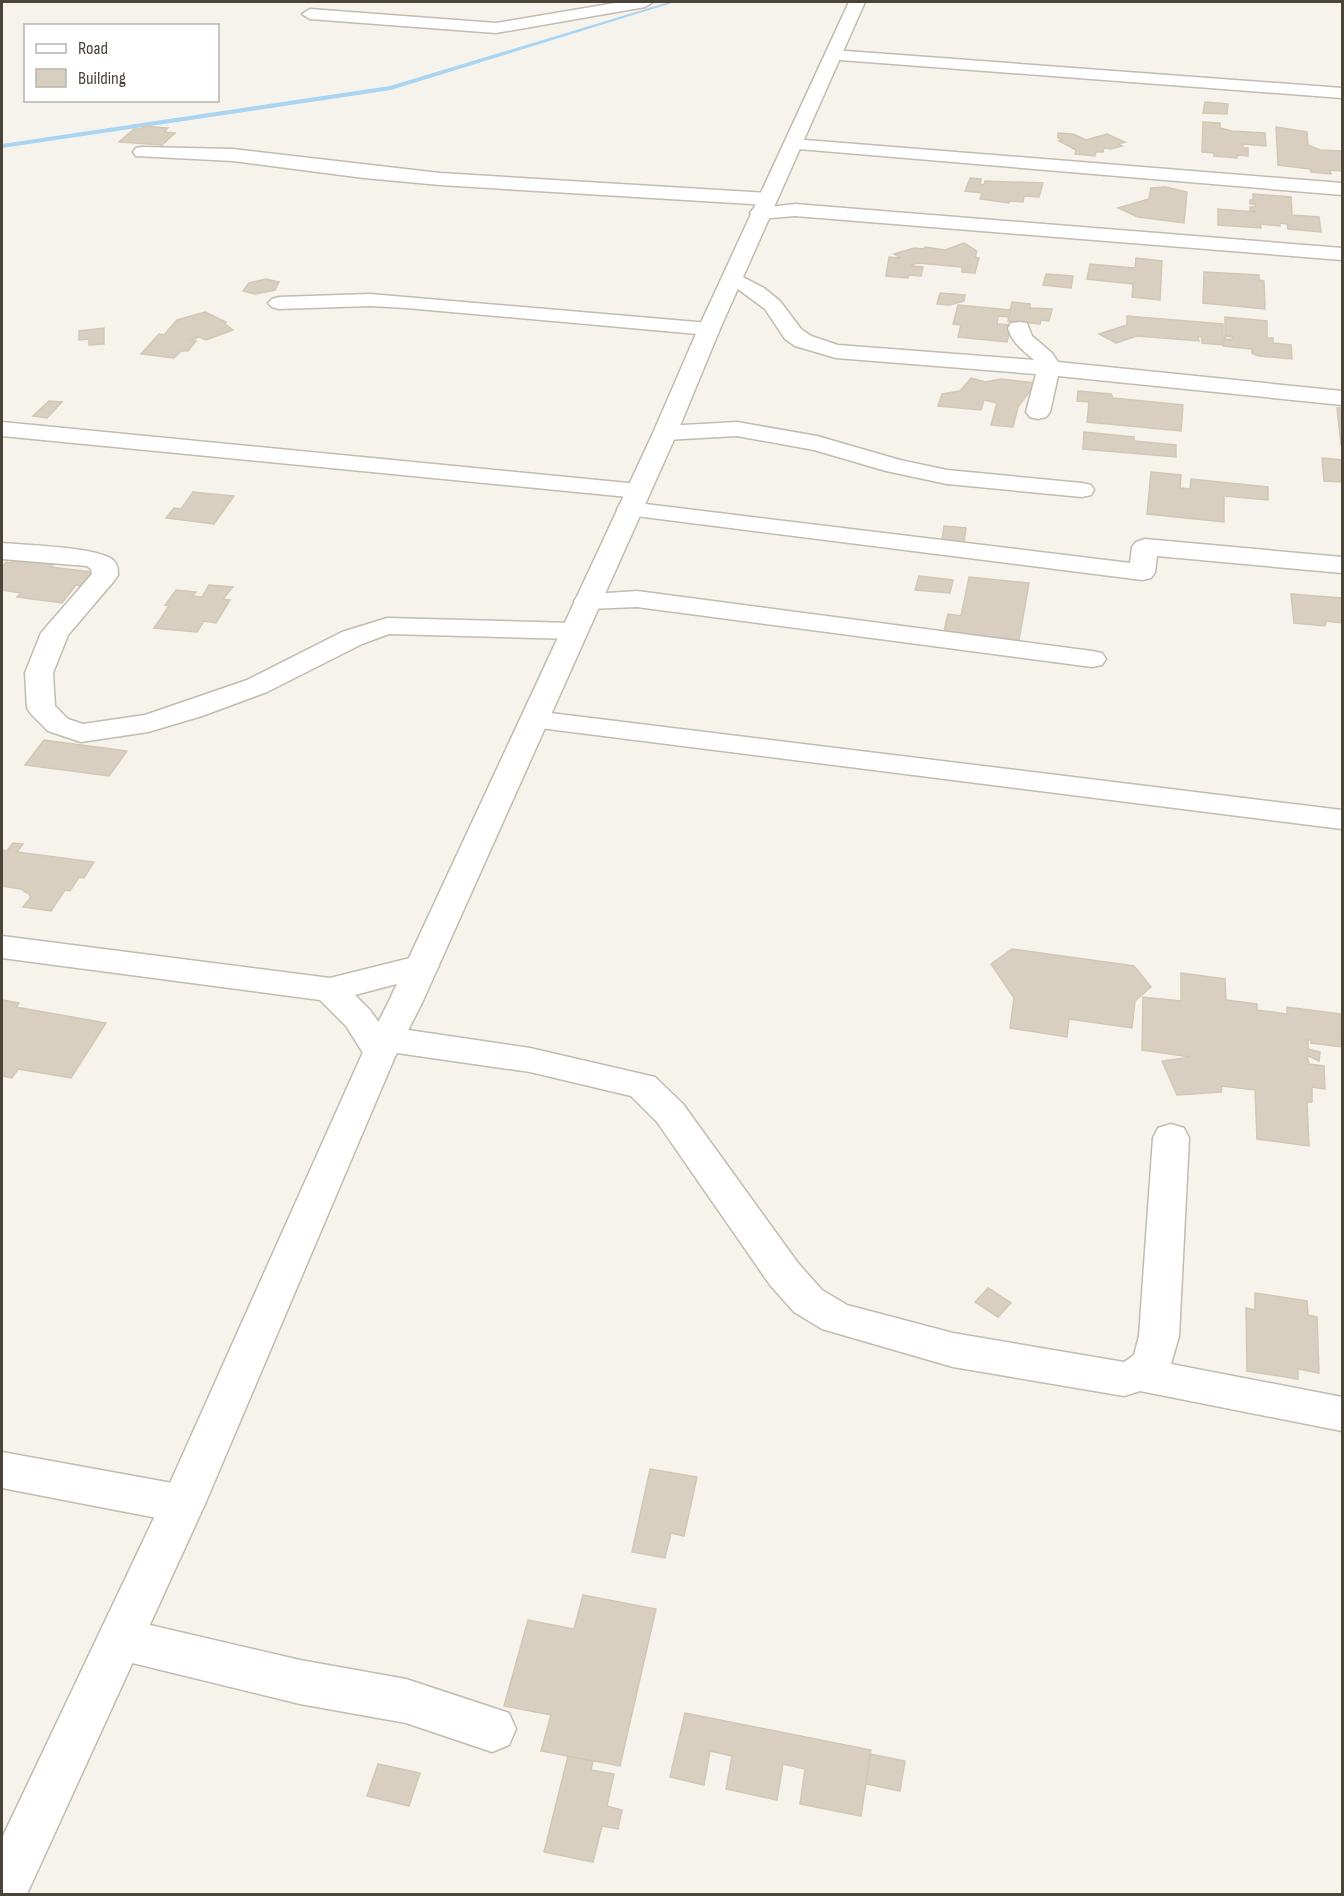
<svg xmlns="http://www.w3.org/2000/svg" width="1344" height="1896" font-family="'Sofia Sans Condensed',sans-serif">
<style>
.lines{fill:none;stroke-linecap:round;stroke-linejoin:round}
.stream{fill:#a9d4f2;fill-rule:evenodd}
.building{fill:#d8cfc1;stroke:#d3c7b4;stroke-width:1.5}
.minor-casing{stroke:#c2bbae;stroke-width:3}
.tertiary-casing{stroke:#c2bbae;stroke-width:3}
.minor{fill:#fff;fill-rule:evenodd}
.tertiary{fill:#fff;fill-rule:evenodd}
</style>
<rect width="100%" height="100%" fill="#f6f3ec"/>
<g class="lines">
<path class="stream" d="M669,2H675L391,90L2,148V144L390,86Z"/>
</g>
<path class="building" d="M1205,102L1228,104L1227,114L1203,113Z
M1203,122L1220,123V128L1232,131L1265,133L1266,146L1243,144V148H1248V156L1237,155V158L1214,156V153L1202,152Z
M144,126L168,128L164,132L175,133L162,145L119,142L134,129H141Z
M1276,127L1307,132L1308,145L1320,150L1342,151V171L1330,170L1331,174L1311,172L1310,169L1278,165Z
M1058,133L1073,134L1086,140L1107,134L1125,142L1118,144L1122,146L1111,149L1104,148L1103,152H1096L1095,156L1075,154L1076,150L1059,141L1062,140L1058,138Z
M970,178L981,179L980,184L984,185L985,181L1043,183L1039,197L1024,196L1023,202L1010,201L1009,203L980,199L982,193L965,191Z
M1165,187L1187,192L1184,223L1138,217L1118,208L1149,199L1151,188Z
M1253,194L1291,197L1292,215L1319,217L1321,232L1288,229L1287,224L1280,223V226L1260,224L1261,228L1218,225V209L1256,212L1250,210V207H1255V204H1250V200H1253Z
M964,243L977,251L975,257L979,258L975,273L962,272V267L917,263L910,266L923,267L921,276L909,275L908,278L886,276L889,257L901,258L894,254L914,248L924,249L925,247L945,250Z
M1136,258L1162,261L1160,300L1132,297L1133,284L1087,279L1090,264L1135,268Z
M1204,272L1259,275V280L1264,281L1265,309L1203,303Z
M1046,274L1073,276L1071,288L1043,285Z
M266,279L279,282L275,290L255,294L243,291L249,283Z
M940,293L965,295L964,301L950,305L937,304Z
M1012,302L1030,304V308L1052,309L1049,321L1041,320L1040,324L1008,321Z
M958,305L1010,310L1009,317L998,316L997,324L1011,325L1007,342L958,337L961,325L953,324Z
M205,312L226,322L225,324L233,330L206,340L199,337L191,340L196,341L188,351H181L174,358L141,354L159,334L164,335L177,320Z
M1127,316L1223,324V336H1225L1226,340H1223V345L1202,343V337L1198,336L1199,341L1137,336L1116,343L1099,334L1127,325Z
M1225,317L1267,321V338H1273V343L1291,345L1292,359L1258,356L1252,353V349L1223,346V340L1233,339V337L1225,336Z
M104,328V344L89,345V339L79,340V331Z
M971,378L985,382L1001,379L1036,383L1018,407L1013,427L991,425L997,403L984,400L981,410L938,406L942,394L960,391Z
M1078,391L1111,394L1113,398L1183,405L1181,431L1087,422L1089,402L1077,401Z
M49,401L62,402L47,418L33,416Z
M1337,408H1342V445H1341Z
M1084,432L1134,437V441L1176,445V457L1083,449Z
M1322,458L1342,460V482L1324,481Z
M1151,472L1181,475L1180,488L1190,489L1191,479L1268,487V500L1224,496V522L1147,514Z
M193,492L234,496L214,524L166,518L174,508L181,509Z
M944,526L966,528L964,542L942,540Z
M17,557L56,561L51,567L93,572L81,586L76,585L62,603L17,597L21,593L2,590V567L6,562L11,563Z
M919,576L953,580L950,593L915,590Z
M969,577L1029,583L1019,640L944,631L948,614L961,616Z
M209,585L233,587L223,599L230,600L216,623L204,621L197,632L154,628L169,606L165,605L176,590L196,592L192,596L202,597Z
M1291,594L1342,598V623L1326,621L1325,626L1294,623Z
M44,740L127,751L109,776L25,765Z
M13,843L23,844L17,852L94,862L84,878L79,877L70,891L65,890L51,911L23,907L31,897L29,894L21,889L2,886V850L7,851Z
M1012,949L1134,966L1151,987L1135,1001L1132,1028L1069,1019L1067,1037L1010,1028L1014,998L991,964Z
M1181,973L1225,979L1226,1000L1257,1004V1010L1287,1014V1007L1340,1014L1342,1047L1311,1043V1040H1308V1049L1320,1052L1319,1061L1307,1055L1309,1064L1324,1066L1325,1089L1312,1087V1102H1307L1309,1146L1257,1139L1255,1090L1222,1086L1221,1092L1177,1095L1162,1061L1191,1057L1142,1050L1143,997L1181,1001Z
M2,1000L19,1003L16,1007L106,1023L71,1078L18,1069L12,1078L2,1076Z
M988,1288L1011,1303L998,1317L975,1302Z
M1255,1293L1307,1301L1308,1315L1317,1317L1319,1373L1298,1369V1379L1247,1371L1246,1308L1255,1310Z
M650,1469L697,1477L684,1536L671,1533L665,1558L632,1552Z
M583,1595L656,1609L620,1766L541,1751L551,1715L504,1706L528,1620L574,1629Z
M685,1713L871,1750L861,1816L800,1804L805,1769L783,1764L777,1800L726,1789L732,1756L710,1751L704,1785L670,1777Z
M870,1754L905,1761L900,1791L866,1784Z
M568,1756L593,1761L591,1770L614,1774L607,1806L622,1810L618,1829L602,1826L593,1862L544,1852Z
M378,1764L420,1773L409,1806L367,1796Z"/>
<g class="lines">
<defs>
<path id="minor" d="M621,2H653L645,7L496,33L310,19L302,14L310,9L496,23Z
M833,50L1342,88V98L827,59L825,55Z
M793,139L1342,183V195L787,148L784,144L787,140Z
M142,147L233,149L440,173L767,193L774,195L777,199L774,203L767,205L440,185L364,178L233,161L136,156L133,152L136,148Z
M795,204L1342,248V260L795,216L760,219L753,217L750,213L753,209Z
M733,272L764,288L780,301L801,329L811,336L838,345L1034,360C1023,350 1012,343 1008,328L1011,323L1019,322L1027,323L1032,336L1052,353L1058,362L1342,391V405L1058,376L1050,412L1046,417L1038,419L1030,417L1026,412L1036,374L836,358L795,346L785,339L765,309L723,278L726,274Z
M370,294L709,323L717,324L720,329L717,334L709,335L406,308L370,306L279,309L272,307L268,303L272,299L279,297Z
M2,422L638,484L647,486L650,491L647,496L638,498L2,436Z
M737,422L817,436L900,460L947,470L1082,483L1091,485L1094,490L1091,495L1082,497L947,484L886,471L814,450L737,436L665,440L657,438L653,433L657,428L665,426Z
M629,502L1130,563L1132,547L1136,542L1145,539L1342,557V573L1157,556L1155,572L1151,578L1142,580L620,514L617,509L620,504Z
M2,543C24,545 102,547 114,561C118,565 118,570 118,575L114,581L68,635L53,673L55,706L68,719L83,724L145,715L247,680L342,632L387,618L573,623L583,625L587,631L583,637L573,639L389,634L362,644L267,692L202,716L148,732L81,742L48,731L31,714L27,708L25,673L41,633L92,574L91,569L87,566L2,559Z
M637,591L1092,651L1102,653L1106,659L1102,665L1092,667L637,607L587,609L578,607L574,601L578,595Z
M534,711L1342,810V829L524,726L520,720L524,714Z
M2,936L330,978L422,955L434,958L439,966L434,974L355,995L370,1010L383,1028L388,1027L530,1048L655,1077L683,1104L798,1263L822,1290L847,1305L953,1333L1124,1362L1134,1355L1139,1336L1153,1138L1158,1128L1171,1124L1184,1128L1189,1138L1179,1336L1171,1364L1342,1397V1431L1140,1391L1124,1396L953,1367L822,1329L794,1312L770,1285L657,1122L631,1096L530,1072L397,1053L392,1061L380,1064L368,1061L346,1026L320,1000L2,958Z
M2,1452L183,1485L198,1491L205,1504L198,1517L183,1523L2,1488Z
M120,1618L300,1660L406,1679L509,1713L516,1729L509,1745L492,1752L406,1723L300,1704L120,1660L104,1654L97,1639L104,1624Z"/>
<path id="tertiary" d="M849,2H865L720,329L677,433L422,1003L397,1052L205,1504L27,1894H2V1838L162,1501L363,1052L388,1003L653,433L698,329Z"/>
</defs>
<use href="#minor" class="minor-casing"/>
<use href="#tertiary" class="tertiary-casing"/>
<use href="#minor" class="minor"/>
<use href="#tertiary" class="tertiary"/>
</g>
<rect width="1344" height="1896" fill="none" stroke="#4b4439" stroke-width="6"/>
<rect x="24" y="24" width="195" height="78" fill="#ffffff" stroke="#b7b4b0" stroke-width="1.5"/>
<rect x="36" y="44" width="30" height="9" fill="#ffffff" stroke="#b7b4b0" stroke-width="1.5"/>
<text x="78" y="54" font-size="18" fill="#4b4439">Road</text>
<rect x="36" y="69" width="30" height="18" fill="#d8cfc1" stroke="#b7b4b0" stroke-width="1.5"/>
<text x="78" y="84" font-size="18" fill="#4b4439">Building</text>
</svg>
